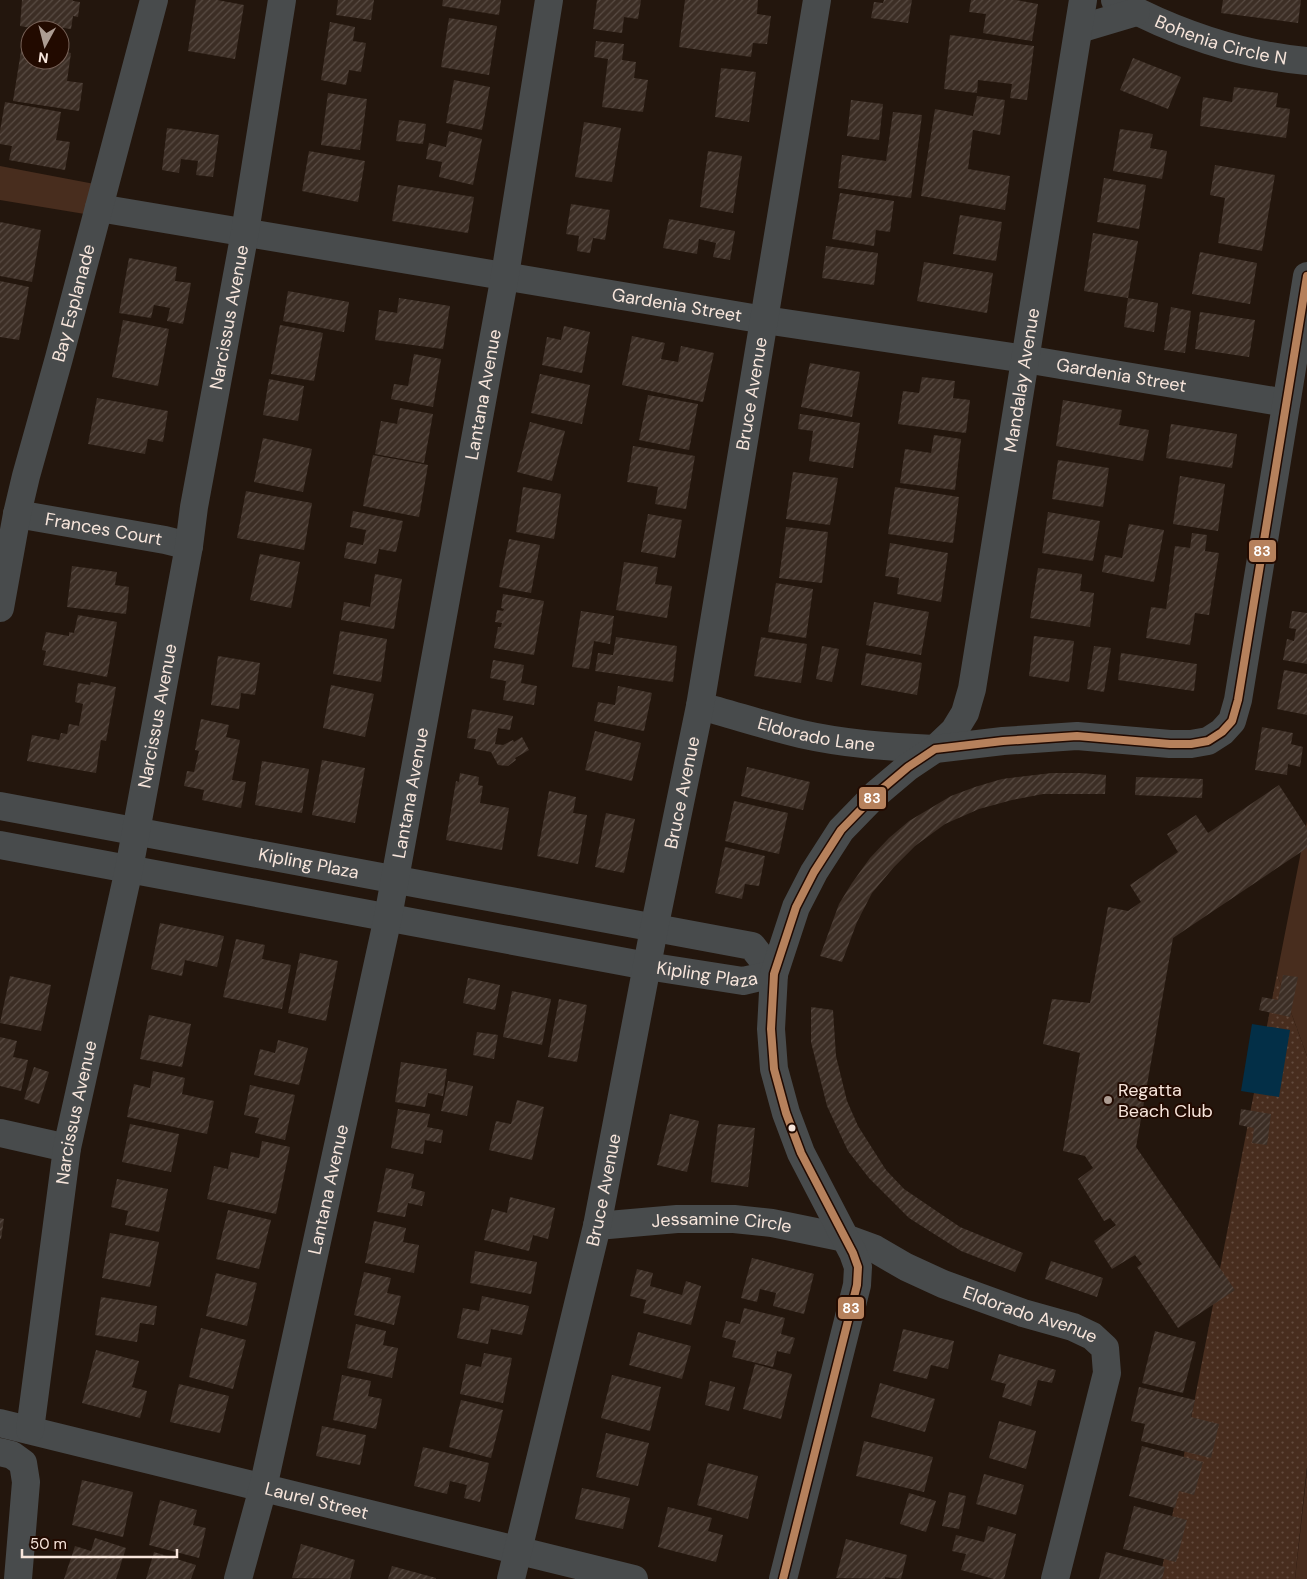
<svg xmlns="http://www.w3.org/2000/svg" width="1307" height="1579" font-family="'DM Sans',sans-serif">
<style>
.grass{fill:url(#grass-dots)}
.park{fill:#482d1e}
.water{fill:#032f47}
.building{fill:url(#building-hatch)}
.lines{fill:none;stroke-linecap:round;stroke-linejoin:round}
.minor{stroke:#484b4c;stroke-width:28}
.bus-1-casing{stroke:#220a00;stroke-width:11}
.bus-1{stroke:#b6815c;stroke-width:8}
.poi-dot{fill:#ad9d93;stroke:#220a00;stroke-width:2}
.bus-dot{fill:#f7e5db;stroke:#220a00;stroke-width:2}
.labels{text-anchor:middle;stroke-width:4;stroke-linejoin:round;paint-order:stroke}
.street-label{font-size:18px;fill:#f7e5db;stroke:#220a00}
.poi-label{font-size:18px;fill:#f7e5db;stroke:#220a00;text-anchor:start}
.line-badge{stroke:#220a00;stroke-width:2}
.badge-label{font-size:14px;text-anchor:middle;font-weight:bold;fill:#fff}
</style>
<defs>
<pattern id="grass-dots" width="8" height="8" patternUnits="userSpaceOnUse" patternTransform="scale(1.25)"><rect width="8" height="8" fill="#482d1e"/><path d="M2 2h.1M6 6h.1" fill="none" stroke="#634b3e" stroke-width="1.8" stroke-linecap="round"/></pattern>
<pattern id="building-hatch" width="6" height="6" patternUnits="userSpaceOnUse" patternTransform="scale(1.25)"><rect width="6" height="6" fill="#3c2e25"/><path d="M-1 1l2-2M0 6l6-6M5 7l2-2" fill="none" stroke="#594c44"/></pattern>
</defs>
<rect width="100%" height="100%" fill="#23160d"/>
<path class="grass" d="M1277,974L1307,1056V1466L1295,1579H1160Z"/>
<path class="park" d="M0,166L105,186L97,216L0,200Z
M1307,821V1056L1277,974Z
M1307,1466V1579H1295L1307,1471Z"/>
<path class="water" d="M1252,1024L1290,1030L1279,1097L1241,1091Z"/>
<path class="building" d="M22,0H73V1L80,2L78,17L73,16L71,29L50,26L49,30H44L20,26Z
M196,0H217L244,5L235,59L188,51Z
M338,0H374L371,20L336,15Z
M443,0H501L499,15L442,6Z
M597,0H641L638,19L624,17L622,33L593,29Z
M685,0H758L757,14L771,16L767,44L753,43L751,57L679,47Z
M884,0H912L908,23L871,18L874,2L883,3Z
M971,0H1016L1038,4L1032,41L983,33L986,14L969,12Z
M1223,0H1301L1298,23L1221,13Z
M449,18L497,26L489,75L441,67Z
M330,22L355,27L353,41L366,43L361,72L349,70L346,85L321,80Z
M950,35L1034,46L1027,100L1010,98L1012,84L978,80L977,93L944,89Z
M596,41L624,44L622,60L636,62L634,78L648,80L643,112L602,107L608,59L594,57Z
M22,45L30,46V60H60V51L71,53L67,81L83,83L79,111L13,101Z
M1133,58L1181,77L1168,109L1120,90Z
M721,68L756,72L749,122L715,117Z
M454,80L490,87L482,130L446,123Z
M1234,87L1278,93L1276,107L1290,109L1286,138L1200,126L1203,97L1232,102Z
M328,93L367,99L360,150L321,145Z
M977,96L1005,100L1000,135L973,130L968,169L1010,176L1005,210L921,196L935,109L973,116Z
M851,100L883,104L879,140L847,136Z
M5,102L61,112L56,140L70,142L65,170L9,160L12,146L0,144V131Z
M893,112L922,115L911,198L838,188L842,155L886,161Z
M399,120L426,124L423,144L396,141Z
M584,122L621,128L612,182L575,177Z
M167,128L219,135L213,177L196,175L198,161L181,159L179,173L162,170Z
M1120,129L1153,134L1150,148L1167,151L1162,179L1113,171Z
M449,131L482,139L473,185L439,177L442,162L426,159L429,143L446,147Z
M309,151L365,161L358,202L302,191Z
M708,151L742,156L733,213L700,207Z
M1215,165L1275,175L1262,251L1218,243L1225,198L1210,195Z
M1104,178L1146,185L1139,229L1097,222Z
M398,185L474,197L468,233L392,221Z
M840,193L894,201L890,232L876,230L874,246L832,239Z
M571,204L610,210L605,240L593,238L590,253L577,251L579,236L566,234Z
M960,215L1002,222L996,261L953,254Z
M669,219L735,231L730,260L713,257L716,243L699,239L697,254L663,248Z
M0,222L41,230L32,282L0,276Z
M1093,233L1138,241L1128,298L1158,303L1154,332L1124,327L1128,298L1084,291Z
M826,246L878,253L874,285L822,278Z
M1200,252L1257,263L1250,304L1192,294Z
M129,258L177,267L175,281L191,283L183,324L167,321L170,308L154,305L151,318L119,313Z
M924,262L993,273L987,313L917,301Z
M0,281L29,287L19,340L0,337Z
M288,291L349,302L344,332L283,321Z
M399,298L450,306L443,349L375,340L379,310L397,313Z
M1171,307L1191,311L1185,353L1164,350Z
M1200,312L1255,320L1249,357L1195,349Z
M123,320L169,329L158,386L112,377Z
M280,325L323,333L314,381L271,374Z
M564,326L590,332L582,373L542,365L547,337L561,340Z
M632,336L665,343L661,359L678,362L681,346L714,353L703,402L622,385Z
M414,354L441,359L433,407L391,399L394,384L408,386Z
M810,363L860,372L852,417L801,407Z
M540,374L590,385L582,424L531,413Z
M922,377L955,381L953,398L970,400L966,433L898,424L903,391L919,393Z
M269,379L304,386L298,421L263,415Z
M648,395L698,404L689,450L639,440Z
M97,398L168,411L163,442L148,439L145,454L88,444Z
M1063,400L1122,410L1119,425L1149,430L1143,461L1056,446Z
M400,408L433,414L424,463L375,454L381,421L397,424Z
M800,414L860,423L853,468L809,461L813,431L798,429Z
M530,422L565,431L552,481L517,472Z
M1171,424L1237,434L1232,468L1166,458Z
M934,435L961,439L955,490L900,483L905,449L931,453Z
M263,438L312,449L303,492L254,482Z
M633,446L695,456L686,509L655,504L658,487L627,482Z
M373,455L428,465L419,517L363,506Z
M1058,460L1109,468L1103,507L1052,499Z
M793,472L838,478L830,525L786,519Z
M1180,476L1225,484L1218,531L1173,524Z
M523,487L561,494L554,539L516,532Z
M895,487L959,497L953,543L888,534Z
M246,491L312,503L304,550L237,538Z
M353,511L403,521L396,552L379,549L376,564L344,558L347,542L363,545L366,530L350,527Z
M1048,512L1100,521L1093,561L1042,553Z
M648,514L682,520L675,558L641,552Z
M1129,524L1164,530L1154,582L1102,572L1105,555L1122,558Z
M786,527L828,532L822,583L779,578Z
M1192,533L1207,535L1205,551L1219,553L1209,615L1195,613L1190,645L1146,638L1151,607L1166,609L1175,546L1190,548Z
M509,539L540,545L531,593L499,587Z
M890,543L948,553L941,602L897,594L899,578L885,576Z
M260,554L300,562L291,608L250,600Z
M624,562L658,567L655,584L672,586L667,618L616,610Z
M72,566L117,572L115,585L129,587L126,614L67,607Z
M1038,568L1082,574L1080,591L1094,593L1090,627L1030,618Z
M375,574L402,579L394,629L341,620L344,602L370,607Z
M776,583L813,589L806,638L768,632Z
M503,594L544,601L534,655L494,648L498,627H501L502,623L495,622L497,610L503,611L504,609L501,608Z
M874,602L929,612L921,655L866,645Z
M581,611L614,616L610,644L594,641L589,669L572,667Z
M1292,611L1307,613V664L1283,660L1287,639L1294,641L1296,629L1289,628Z
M78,615L117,622L107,677L43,665L46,651L42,650L46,632L69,636V632L74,633Z
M340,631L387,639L381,682L333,674Z
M1034,636L1074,641L1069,682L1029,676Z
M616,637L677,646L673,682L595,671L598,653L613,655Z
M761,637L807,644L801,683L754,676Z
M822,646L839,649L832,682L816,679Z
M1094,646L1111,648L1104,692L1087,689Z
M866,653L922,663L917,695L861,685Z
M1121,653L1197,664L1194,691L1118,680Z
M218,656L260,663L255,695L241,693L239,709L211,705Z
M493,660L524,665L521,683L537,686L534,705L503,700L506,681L490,678Z
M1284,670L1307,674V715L1277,709Z
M91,682L116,687L106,741L101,740L96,773L27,761L32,735L59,740L61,733L67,734L69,724L79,726L83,704L75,702L78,683L90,685Z
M331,685L374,694L365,737L323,728Z
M618,686L652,693L644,731L594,721L598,702L615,705Z
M472,709L513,716L510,730L498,728L495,744L503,745L513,740L514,742L522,737L529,750L515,758L516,760L508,766L498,765L491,752L474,749L476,739L467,738Z
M201,719L229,725L226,737L240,740L232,780L246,782L241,808L202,800L204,790L184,786L187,771L194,772L199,751L195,750Z
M1262,727L1293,733L1291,744L1303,747L1300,767L1288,764L1287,775L1255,770Z
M595,731L641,743L632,781L585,770Z
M322,760L365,768L355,823L312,815Z
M262,761L309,769L302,813L255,805Z
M747,767L810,782L803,810L741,796Z
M460,773L479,777L478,785L483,786L480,803L509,808L502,850L446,840L456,781L459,782Z
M1052,773H1080L1106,775L1105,794H1043L1012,800L979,809L945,824L915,846L894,867L872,893L857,922L842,962L820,956L839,904L852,883L870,858L889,838L909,821L951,796L975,787L1002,779Z
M1136,777L1203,779L1202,798L1135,795Z
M1279,785L1307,828V848L1173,938L1136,1147L1235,1290L1178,1328L1137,1267L1142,1264L1135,1255L1112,1269L1094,1241L1116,1225L1110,1218L1104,1221L1078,1179L1093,1168L1085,1156L1063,1151L1080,1053L1043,1044L1052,999L1090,1003L1108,907L1128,911L1141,902L1130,885L1178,852L1167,834L1196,815L1208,833Z
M549,791L576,797L573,813L587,815L578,864L537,856Z
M734,801L788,813L779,854L725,841Z
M606,813L635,819L624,873L595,867Z
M725,847L765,856L759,886L745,884L742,899L715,893Z
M160,923L224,936L217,967L185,960L182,976L151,969Z
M236,939L265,945L262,959L291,965L282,1009L223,997Z
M300,953L338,961L326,1021L288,1013Z
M1283,975L1298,977L1290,1017L1259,1010L1262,997L1278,1000Z
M10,976L51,985L41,1031L0,1023Z
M468,978L500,985L495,1010L463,1003Z
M512,991L551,999L542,1045L503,1037Z
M559,999L587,1005L577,1062L548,1057Z
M811,1007L833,1010L836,1056L847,1101L858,1126L886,1170L904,1189L960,1227L1023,1253L1015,1272L961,1251L909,1218L869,1178L848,1151L827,1106L811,1042Z
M149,1015L191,1024L182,1067L140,1059Z
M477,1032L498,1035L494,1059L473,1055Z
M0,1037L17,1041L13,1057L28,1060L21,1091L0,1086Z
M278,1040L308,1048L299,1085L254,1075L260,1049L275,1053Z
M401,1062L447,1069L443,1096L428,1093L425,1107L395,1102Z
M34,1067L49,1072L39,1104L24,1099Z
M153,1071L185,1078L182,1094L214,1101L207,1134L127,1117L134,1084L150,1088Z
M448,1081L473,1086L467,1116L441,1111Z
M250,1085L295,1095L285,1140L255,1133L259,1118L244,1115Z
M517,1100L544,1107L532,1160L489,1150L496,1121L511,1124Z
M398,1109L430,1114L427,1127L443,1130L441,1143L425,1140L423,1154L391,1148Z
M1241,1109L1271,1114L1267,1145L1252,1143L1254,1128L1239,1125Z
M670,1114L699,1121L687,1172L657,1165Z
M130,1124L179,1134L171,1172L122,1162Z
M718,1124L755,1128L748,1187L711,1182Z
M262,1141L290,1147L276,1214L207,1199L214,1166L228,1169L231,1152L259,1158Z
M386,1168L414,1174L411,1188L425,1192L422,1206L408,1203L405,1217L377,1212Z
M117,1179L168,1189L159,1232L125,1225L128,1211L111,1207Z
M510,1197L555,1208L548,1239L533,1235L529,1251L484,1240L492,1209L507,1213Z
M228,1210L271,1220L259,1269L216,1259Z
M0,1218L4,1219L1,1239H0Z
M374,1221L406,1228L403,1242L419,1245L414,1273L365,1263Z
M110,1233L159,1242L150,1287L102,1278Z
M475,1251L537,1262L531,1294L470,1283Z
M752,1258L814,1274L804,1314L773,1306L776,1293L760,1289L757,1302L741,1298Z
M1051,1261L1103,1278L1097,1297L1045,1279Z
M637,1269L653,1273L650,1286L682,1295L686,1281L701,1286L691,1325L643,1313L646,1300L630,1296Z
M364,1272L391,1278L387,1293L401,1296L394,1325L354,1315Z
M216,1273L257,1283L247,1326L206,1316Z
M482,1296L529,1306L522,1335L491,1329L488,1344L457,1338L463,1308L479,1311Z
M101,1297L157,1306L154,1325L140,1323L137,1342L95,1335Z
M744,1308L785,1318L781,1334L795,1338L790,1354L777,1351L773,1367L732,1357L736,1341L722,1337L726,1321L740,1324Z
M356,1324L386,1331L383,1345L398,1348L392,1378L347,1368Z
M201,1328L246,1340L233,1389L189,1377Z
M903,1329L954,1341L948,1369L931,1365L927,1379L893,1371Z
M1155,1331L1196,1342L1183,1393L1142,1383Z
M638,1332L691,1346L682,1379L629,1365Z
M96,1350L139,1361L132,1387L147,1391L140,1418L82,1403Z
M484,1353L512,1358L503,1403L460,1394L466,1364L481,1367Z
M999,1354L1056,1370L1052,1383L1038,1380L1031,1406L1002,1397L1006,1384L991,1380Z
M755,1364L792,1374L781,1419L743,1409Z
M342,1375L371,1381L368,1396L382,1399L376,1429L333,1420Z
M612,1375L661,1387L650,1431L601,1418Z
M710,1381L735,1387L729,1411L705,1405Z
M880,1383L935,1399L925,1432L871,1417Z
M179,1384L229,1396L220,1433L170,1422Z
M1139,1387L1195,1400L1191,1417L1219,1424L1211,1458L1141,1441L1145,1424L1131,1421Z
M461,1400L503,1410L491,1458L449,1447Z
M999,1421L1036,1431L1026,1469L989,1458Z
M322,1426L366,1435L360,1465L316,1456Z
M606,1433L649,1443L638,1486L596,1477Z
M864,1441L933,1457L924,1492L856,1476Z
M1142,1446L1203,1462L1194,1495L1179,1491L1175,1508L1129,1496Z
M423,1447L489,1463L480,1502L464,1498L467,1485L450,1481L447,1494L414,1486Z
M708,1463L758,1476L748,1519L697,1505Z
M984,1474L1024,1485L1016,1515L976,1504Z
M82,1480L133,1492L123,1537L72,1525Z
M582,1488L630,1498L623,1529L575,1519Z
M949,1492L966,1496L959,1529L942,1526Z
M909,1493L936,1501L926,1532L900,1524Z
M160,1500L197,1510L193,1525L206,1528L199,1558L149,1545Z
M1134,1506L1187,1520L1176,1562L1123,1549Z
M668,1507L712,1518L708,1531L723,1535L716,1562L658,1547Z
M988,1526L1016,1534L1004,1579H994L961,1570L966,1554L952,1551L956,1535L984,1542Z
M95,1538L126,1548L116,1579H64L75,1546L91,1551Z
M846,1539L907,1555L901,1579L885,1577V1579L836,1578Z
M301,1544L355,1560L350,1579L292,1578Z
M154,1552L196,1565L191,1579H146Z
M1106,1552L1165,1567L1162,1579H1099Z
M392,1566L436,1578V1579H388Z"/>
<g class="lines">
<g class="minor">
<path id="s1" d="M1115,0C1173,32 1240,55 1307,61"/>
<path d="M1079,29L1136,12"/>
<path id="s2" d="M99,208L765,320L1025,359L1286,403"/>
<path id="s3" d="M17,514L165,540L189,546"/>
<path id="s4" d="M0,608L17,514L26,476L59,358L154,0"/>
<path id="s5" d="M700,706C734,715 767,726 801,734C845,744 890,747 935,749"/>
<path id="s6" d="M935,749L954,731L965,713L972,689L1083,0"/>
<path id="s7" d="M0,806L752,946L774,974"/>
<path id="s8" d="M0,845L647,966L743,981L774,974"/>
<path d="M0,1133L67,1148"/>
<path id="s9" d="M597,1226L677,1219H734L772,1223L845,1238L875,1249L906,1267L943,1284L1023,1313L1073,1327L1092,1336L1105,1348L1107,1373L1055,1579"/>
<path id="s10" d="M0,1423L634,1579"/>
<path id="s11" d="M30,1430L67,1148L129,869L189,546L194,507L245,232L282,0"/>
<path d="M0,1452L12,1455L23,1463L26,1482L18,1579"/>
<path id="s12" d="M238,1579L263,1488L388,917L505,275L549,0"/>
<path id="s13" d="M511,1579L597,1226L654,929L700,706L817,0"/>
<path d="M783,1579L857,1285L858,1267L853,1253L801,1153L786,1113L774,1069L771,1029L774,974L796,907L814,872L841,830L876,794L908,767L935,749L1003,741L1077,736L1170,744H1191L1208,741L1222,732L1232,721L1238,700L1307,276"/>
</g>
<defs>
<path id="bus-1" d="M783,1579L857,1285L858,1267L853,1253L801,1153L786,1113L774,1069L771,1029L774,974L796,907L814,872L841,830L876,794L908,767L935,749L1003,741L1077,736L1170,744H1191L1208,741L1222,732L1232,721L1238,700L1307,276"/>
</defs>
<use href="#bus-1" class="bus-1-casing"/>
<use href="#bus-1" class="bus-1"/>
</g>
<circle class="poi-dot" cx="1108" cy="1100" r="5"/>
<circle class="bus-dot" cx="792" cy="1128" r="4.5"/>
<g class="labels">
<g class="street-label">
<text dy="6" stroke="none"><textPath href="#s1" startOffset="114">Bohenia Circle N</textPath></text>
<text dy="6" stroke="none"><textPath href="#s4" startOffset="314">Bay Esplanade</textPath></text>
<text dy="6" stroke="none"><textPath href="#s2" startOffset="586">Gardenia Street</textPath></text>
<text dy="6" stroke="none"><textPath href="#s11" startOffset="1131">Narcissus Avenue</textPath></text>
<text dy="6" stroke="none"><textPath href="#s2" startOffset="1036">Gardenia Street</textPath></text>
<text dy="6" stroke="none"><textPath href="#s6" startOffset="385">Mandalay Avenue</textPath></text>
<text dy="6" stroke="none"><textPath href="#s13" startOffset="1210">Bruce Avenue</textPath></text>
<text dy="6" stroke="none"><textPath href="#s12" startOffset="1210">Lantana Avenue</textPath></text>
<text dy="6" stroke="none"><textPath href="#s3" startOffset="88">Frances Court</textPath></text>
<text dy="6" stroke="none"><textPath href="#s11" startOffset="726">Narcissus Avenue</textPath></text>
<text dy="6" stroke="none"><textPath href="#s5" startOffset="120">Eldorado Lane</textPath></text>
<text dy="6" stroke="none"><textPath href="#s12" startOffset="805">Lantana Avenue</textPath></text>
<text dy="6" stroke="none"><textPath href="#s13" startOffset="805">Bruce Avenue</textPath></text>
<text dy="6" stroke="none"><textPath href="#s7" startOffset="314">Kipling Plaza</textPath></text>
<text dy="6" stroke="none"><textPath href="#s8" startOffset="719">Kipling Plaza</textPath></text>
<text dy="6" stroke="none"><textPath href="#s11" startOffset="321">Narcissus Avenue</textPath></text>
<text dy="6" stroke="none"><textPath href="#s12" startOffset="400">Lantana Avenue</textPath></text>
<text dy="6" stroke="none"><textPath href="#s13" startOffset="400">Bruce Avenue</textPath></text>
<text dy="6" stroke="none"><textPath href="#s9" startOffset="125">Jessamine Circle</textPath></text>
<text dy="6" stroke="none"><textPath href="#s9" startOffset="451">Eldorado Avenue</textPath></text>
<text dy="6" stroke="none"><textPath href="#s10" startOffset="326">Laurel Street</textPath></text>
</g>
<g class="poi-label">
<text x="1118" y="1096">Regatta<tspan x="1118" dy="21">Beach Club</tspan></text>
</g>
</g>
<g class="line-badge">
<rect x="1248" y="539" width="29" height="24" rx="5" fill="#b6815c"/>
<rect x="858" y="786" width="29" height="24" rx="5" fill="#b6815c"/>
<rect x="837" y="1296" width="28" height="24" rx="5" fill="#b6815c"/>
</g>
<g class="badge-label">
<text x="1262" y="556">83</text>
<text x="872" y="803">83</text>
<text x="851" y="1313">83</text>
</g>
<g transform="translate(45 45) rotate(187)"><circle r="24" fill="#220a00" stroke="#776258"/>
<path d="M0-4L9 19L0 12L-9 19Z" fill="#ad9d93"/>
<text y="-8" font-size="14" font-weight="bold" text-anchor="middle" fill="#f7e5db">N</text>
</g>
<path d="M22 1549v8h155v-8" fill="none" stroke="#f7e5db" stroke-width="2.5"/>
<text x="30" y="1549" font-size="15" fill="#f7e5db" stroke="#220a00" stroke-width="4" paint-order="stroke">50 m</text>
</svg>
